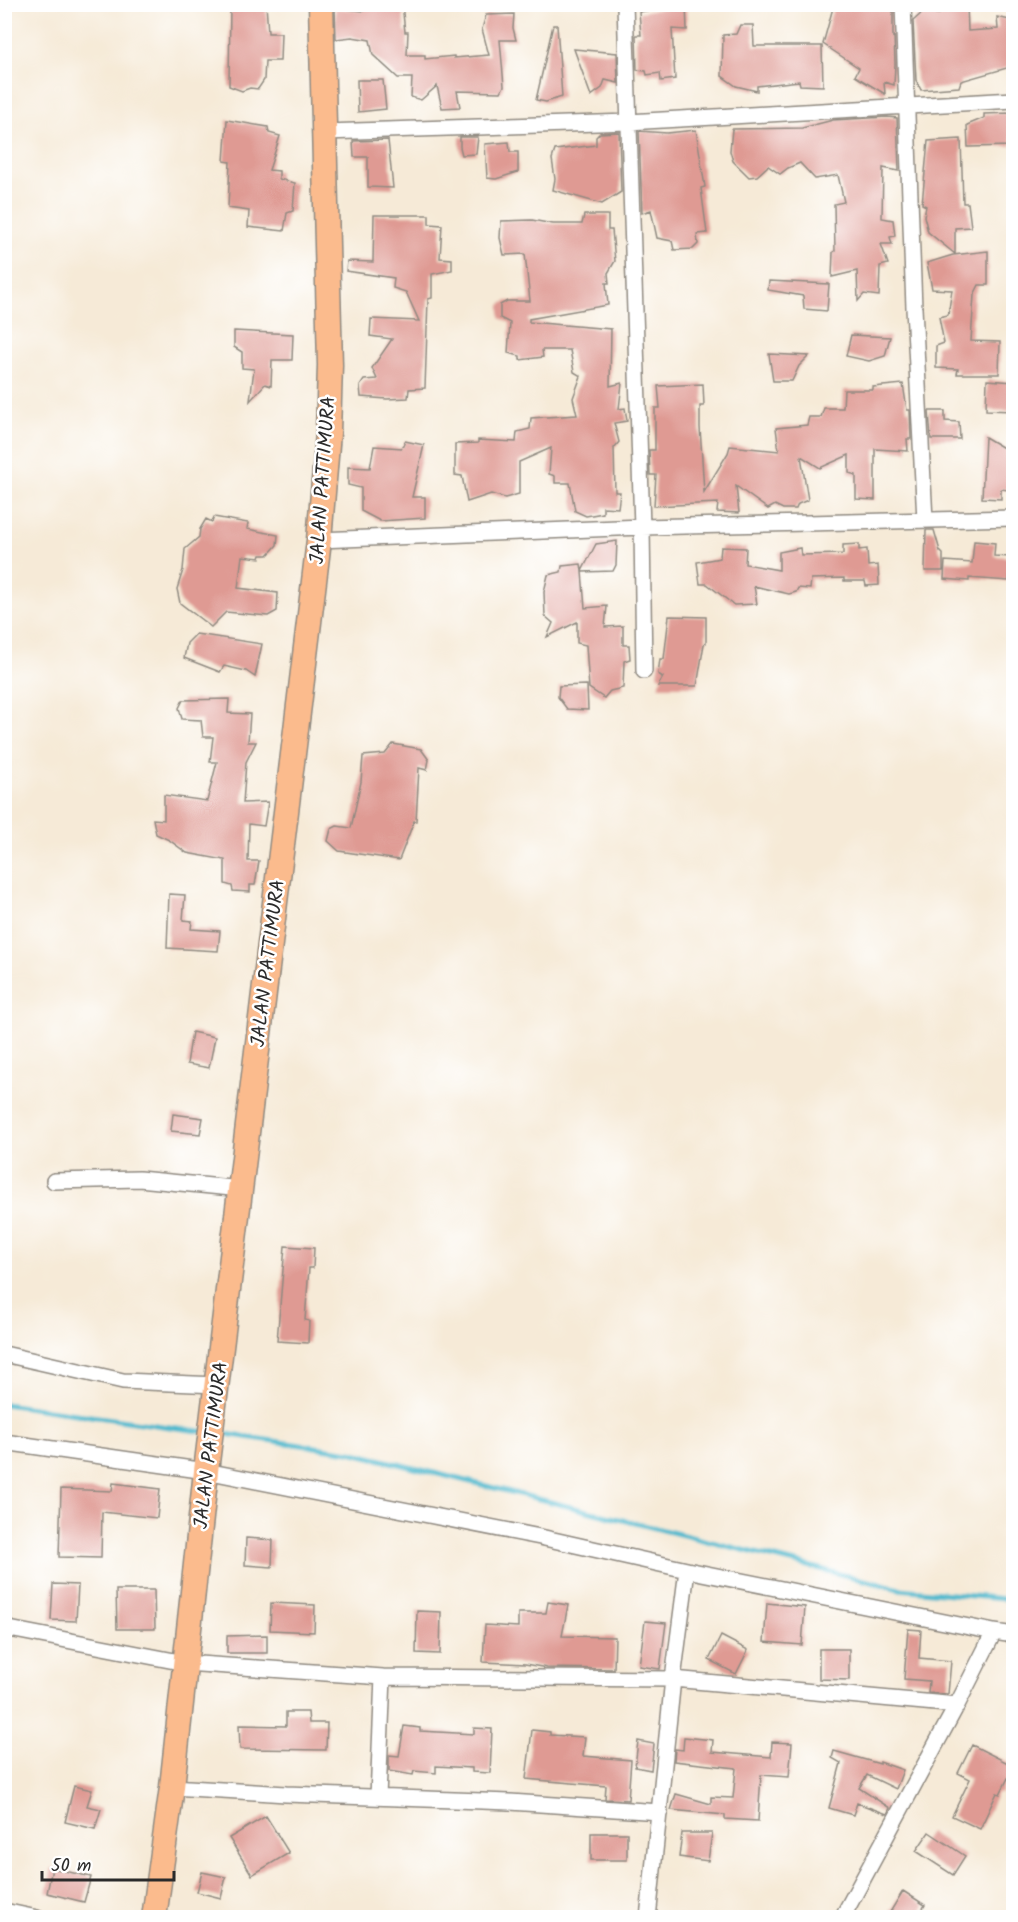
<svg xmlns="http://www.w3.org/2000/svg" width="1018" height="1922" font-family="Kalam,sans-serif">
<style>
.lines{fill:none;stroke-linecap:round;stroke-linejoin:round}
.stream{stroke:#50b9ce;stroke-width:5}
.building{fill:#df9a93}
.street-casing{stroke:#908a81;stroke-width:18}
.primary-casing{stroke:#908a81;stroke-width:27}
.street{stroke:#fff;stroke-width:15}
.primary{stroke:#fbbb8d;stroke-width:24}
.labels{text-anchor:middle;stroke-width:5;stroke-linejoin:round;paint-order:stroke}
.street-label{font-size:20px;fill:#2b2b2b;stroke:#fff}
</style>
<rect width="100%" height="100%" fill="#fff"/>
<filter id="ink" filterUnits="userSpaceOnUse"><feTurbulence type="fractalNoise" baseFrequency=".0167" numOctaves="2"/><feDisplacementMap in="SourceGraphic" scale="12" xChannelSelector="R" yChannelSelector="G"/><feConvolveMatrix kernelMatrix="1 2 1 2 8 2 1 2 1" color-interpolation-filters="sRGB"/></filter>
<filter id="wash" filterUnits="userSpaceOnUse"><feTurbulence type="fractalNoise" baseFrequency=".008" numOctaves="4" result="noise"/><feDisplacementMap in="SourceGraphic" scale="24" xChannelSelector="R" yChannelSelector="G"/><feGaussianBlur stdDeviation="1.35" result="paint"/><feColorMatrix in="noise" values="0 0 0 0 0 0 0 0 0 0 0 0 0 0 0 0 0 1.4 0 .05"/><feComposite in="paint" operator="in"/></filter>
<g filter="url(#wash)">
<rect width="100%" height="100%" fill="#f6ead7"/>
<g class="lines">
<path class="stream" d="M4,1404L206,1432
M218,1433L350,1452L900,1589L1014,1600"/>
</g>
<g id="blocks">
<path class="building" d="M230,4H266L268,33H281L280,61H265L264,80L258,89L250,88L242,91L229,86Z
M361,4H402L405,32H408L407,55H425V59L454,56V58L489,55L482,29L486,15L514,14L513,28L516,40H500L504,86L501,92L457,91L460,107L442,108L437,86L421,100L411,97L412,78H398L373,55L370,40L352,37L336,39L335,8L363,11Z
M834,4H893V38L894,36L895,64L894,85L884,82L885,94L855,76L859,68L823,44Z
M939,4H967L968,31L998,29L997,17L1014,21V66L961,81L959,87L921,90L916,80L913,21L923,12L939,14Z
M686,5L687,30L672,29L675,79L661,81L660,73L647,75L646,71L637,70L636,35H641L639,12Z
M553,25H557L562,97L546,102L536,100Z
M740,25H753L754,46H822L823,86L800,85L799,81L757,86V91L736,86L722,76L723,35L736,34Z
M574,49L617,53L618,83L605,80L602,88L591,96Z
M357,80H383L386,109L358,112Z
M1011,113L1012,146L968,147L967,125L984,118V114Z
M887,117L897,118L899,171L883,168L882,218L893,220L895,236L890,237L892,244H881L888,264L880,266L879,296L864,294L858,301L857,271L832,277L833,252L835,251L834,204L844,202L838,175L815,179L800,163L788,168L780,174L768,166L757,176L749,177L733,161L730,151L732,129L802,128L833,120Z
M227,120L268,127L269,133L280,136L269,170L279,171V179L295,183L293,211L287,213L284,231L248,227L249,211L228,208L230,162L224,161Z
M696,130L705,187L701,188L707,233L697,234L698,244L693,249L674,250L672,241L657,238L651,210L642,213L639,131L667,133Z
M619,132L621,192L602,204L553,190L555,179L552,159L555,150L596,145V137L600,133Z
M460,137H478L476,154L462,155L460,147Z
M961,139L963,203H968L971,227L955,228V254L928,232L924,216L926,206L922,204L928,141Z
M388,140L393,188L368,187V157H354L353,141Z
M509,142L510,152H518V172L496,179L487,178L485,144Z
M374,215H429V224L442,225L440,258L452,259V270L432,274V298L428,299L425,388L409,389L408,398L387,399L361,397L360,386L364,380L377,379L372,368L392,339L370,336L371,319L419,321L406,292L393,288L394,278L346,271L347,261L373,262Z
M584,215H608V230H612L615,261L608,273L609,283H606L608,305L529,319V322L611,329L610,386L622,383L619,409L625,408L627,421L614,423L619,442L614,448L615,492H620L618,508L603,507V513L586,516L575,511L570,483H555V476L549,474L551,448L519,462V494L505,498L491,494L467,502L462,476L455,475V444L478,443V440L516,442L517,432L530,429L531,418L577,415L573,398L581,376L574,372L570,350H542L543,357L520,360V356L508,353L510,323L500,318V305L507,301H530L525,254L504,255L500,238L501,221L532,220L553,224H582Z
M988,251V285H979L974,295L971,341L1000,342L999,374H957L958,369L936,368V346L944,343L939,317L948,315L952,290L932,289L927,263L953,255Z
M769,281L829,284L827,311L804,309L803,296L768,290Z
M234,331L293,334L292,360H272L271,386L265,384L250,401L254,369L242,368V352L234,347Z
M851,335L890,337L885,356L869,361L846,356Z
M769,354L809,356L799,366L792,381H773Z
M987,380L1014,382V411L986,410Z
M703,384L704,406H700V427L704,492L728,453L730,446L779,451L776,428L807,425L809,417H821L824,408H843L844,390H873V387L903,384L907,410H910L911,439H907L908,451L875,449V500L856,499V475L849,473V455L820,468L801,456L808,500L798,504L796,509H783L775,505L768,509L736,486L739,513L717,512L718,503L654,506L656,475H650L649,450H655V408H660L658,386Z
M929,411H945V421L959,422L960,439H931Z
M985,437L1007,450L1008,490L1001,489V499L982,498Z
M405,441L424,445L412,497H425V518L380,521L361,511V488L348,485V467L370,468L374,446L402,448Z
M214,517L248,523L247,529L278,535L277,545L268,555H261L260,558L242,556L238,588L278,593L277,611L268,616L226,612L211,627L180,603L177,589L183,570L185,549L199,537L200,529L206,519L212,522Z
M926,530H934L940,551L943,554V571H925Z
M617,541L616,565L613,571L582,572L585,608L607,606L605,627L623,626V645H629L630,659L624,661L623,688L610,691L604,698L589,688L586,645L577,643V622L547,637L553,623L545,616L544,592L548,575L561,572L562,566L581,564L582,571L596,544Z
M974,541L995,543L994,556L1011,557L1009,581L969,578V581L944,579L945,561L972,563Z
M859,544V550L867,549L868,566L878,565L879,585L866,586L865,581H844V578L811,579L810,589L798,588L796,592L789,594L754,586L757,604L734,605L707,584H700L697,562L720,558L721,547L746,548L745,564L779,570V552L800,548L801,555L843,554V545Z
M669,616L706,617V643L704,644L697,686H658L663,677L658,674L660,659H664Z
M196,634L262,644L255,677L246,671L224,666L220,672L184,658L187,643Z
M587,685L588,710L567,709L558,697L559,686Z
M229,699L228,713L250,714L248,742H256L246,762L243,803L268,802L264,826L249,824L248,861H259L255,885H250V892L233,891L232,886L225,884V860L187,853L169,840L156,834L153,819L164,820V795L207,801L217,762H210L213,737H203L201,720L182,719L179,708L183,700Z
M393,744L421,749L429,760L427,770L419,768L416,821H414L399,860L339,851L328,841L331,829L337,826L351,828L361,782L363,756L385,754Z
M169,894L185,895L183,920L192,921L191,929L220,931L218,951L167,948Z
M192,1032L215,1037L209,1068L187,1064Z
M173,1114L203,1118L200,1134L171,1131Z
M285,1246L314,1248L313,1268H309L305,1320L309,1321L308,1343L277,1341Z
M113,1483L160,1489L157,1518L102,1512L101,1558L59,1557L61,1489L112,1491Z
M246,1538L273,1540L272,1567L245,1565Z
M53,1584L78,1585L76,1621L51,1620Z
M116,1590H154L155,1629H117Z
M548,1602L568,1605L562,1636L615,1637L614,1669L547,1668L525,1664L483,1662L485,1625L518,1627V1613H546Z
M271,1603L315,1605L314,1632L270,1630Z
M767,1603L805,1607L802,1645L764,1642Z
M417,1611L441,1612L440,1654L416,1653Z
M645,1621L666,1623L660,1669L639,1666Z
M908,1629L921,1630L919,1658L951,1661L948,1694L928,1693L929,1681L904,1679Z
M267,1635V1653H227V1636Z
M721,1636L748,1650L736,1674L709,1660Z
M819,1649H849V1680L819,1679Z
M286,1712H308L309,1723H327L326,1750L240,1749L239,1725L286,1726Z
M404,1726L420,1728V1731L474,1734V1728L492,1729L490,1773L472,1772V1768L436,1766V1773L414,1771L413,1775L389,1771V1755L399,1756Z
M532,1730L550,1732V1735L585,1737L583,1756L631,1760L628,1800L605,1799L606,1786L526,1779Z
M684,1737L713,1740L712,1752L771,1757L772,1742L792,1743L789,1777L761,1775L758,1821L725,1819V1815L671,1810L676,1794L711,1804V1797L733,1798L736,1768L674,1761L675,1749L683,1750Z
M638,1741L654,1744L651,1770L635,1767Z
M972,1745L1014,1766L1000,1794L997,1793L980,1829L952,1816L970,1779L958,1773Z
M834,1751L880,1764V1762L903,1770L896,1789L867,1775L859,1788L890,1808L887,1814L857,1803L853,1815L829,1808L841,1763L832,1758Z
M74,1786L92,1790L87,1806L101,1809L95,1829L65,1822Z
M266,1816L289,1853L252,1875L229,1838Z
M929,1832L965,1856L953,1875L916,1851Z
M591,1833H627V1860H591Z
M682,1833H712L708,1861L679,1857Z
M52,1868L91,1877L84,1902L47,1893Z
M202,1872L226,1877L221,1898L197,1892Z
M903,1891L925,1905L918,1917H887Z"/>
</g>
</g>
<g filter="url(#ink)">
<use href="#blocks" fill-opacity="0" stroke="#908a81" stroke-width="1.5"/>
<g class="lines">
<defs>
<path id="street" d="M625,4L642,527L644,671
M903,4L914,308L925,520
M325,132L628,122L1014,100
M319,540L642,527L1014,518
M54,1181L139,1179L242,1189
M4,1354L123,1381L217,1385
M4,1442L206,1471L540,1537L687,1570L994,1632L1014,1635
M4,1628L185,1663L383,1677L673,1679L957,1705
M172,1787L286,1794L510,1802L660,1812
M378,1797L383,1677
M4,1911L37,1918
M648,1918L673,1679L687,1570
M842,1918L957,1705L994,1632"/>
<path id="primary" d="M154,1918L172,1787L206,1471L319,540L328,433L330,365L321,4"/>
</defs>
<use href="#street" class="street-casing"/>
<use href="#primary" class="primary-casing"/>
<use href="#street" class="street"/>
<use href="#primary" class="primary"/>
</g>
</g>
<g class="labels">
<g class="street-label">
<text transform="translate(322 480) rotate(-86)" y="7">JALAN PATTIMURA</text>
<text transform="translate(267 963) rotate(-83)" y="7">JALAN PATTIMURA</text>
<text transform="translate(210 1445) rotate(-83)" y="7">JALAN PATTIMURA</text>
</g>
</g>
<rect width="1018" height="1922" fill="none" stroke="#fff" stroke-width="24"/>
<path d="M42 1871v9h132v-9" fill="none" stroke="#2b2b2b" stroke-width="3"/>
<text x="51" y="1871" font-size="18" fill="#2b2b2b" stroke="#ffffff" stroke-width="4.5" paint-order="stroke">50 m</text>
</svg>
